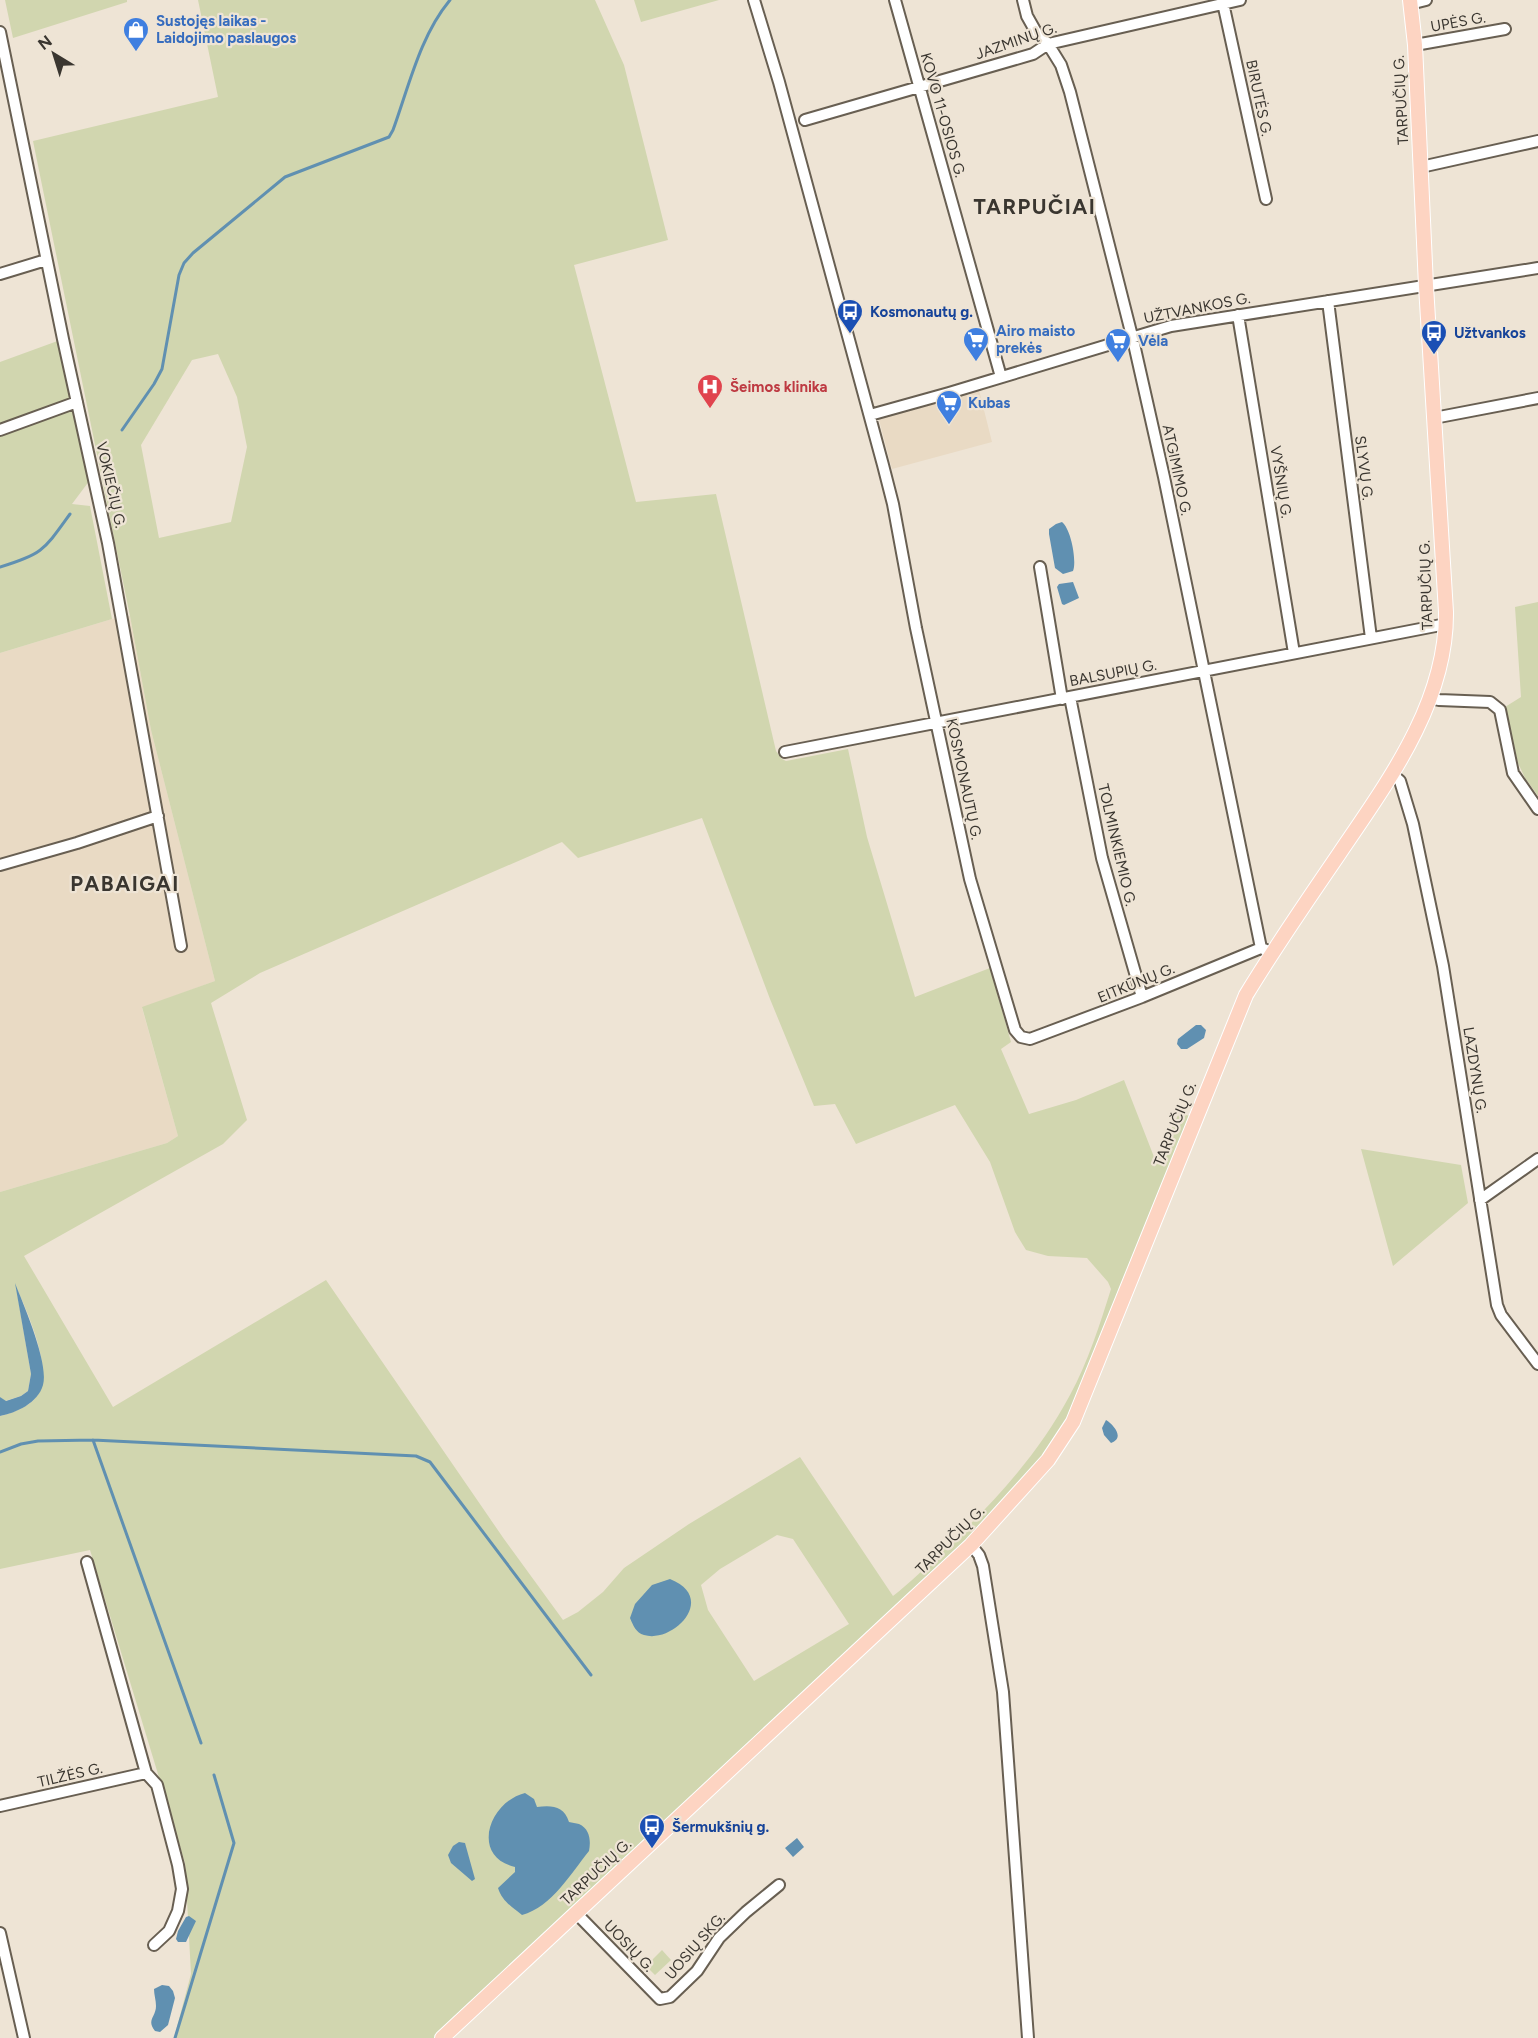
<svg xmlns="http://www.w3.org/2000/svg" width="1538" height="2038" font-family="Figtree,sans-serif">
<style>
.built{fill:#e9dac4}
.green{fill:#d1d6af;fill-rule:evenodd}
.water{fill:#6090b1}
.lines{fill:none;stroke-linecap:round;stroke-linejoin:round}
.stream{stroke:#6090b1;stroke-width:3}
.minor-casing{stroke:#685f52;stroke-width:14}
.major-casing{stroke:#fff;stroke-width:16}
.minor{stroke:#fff;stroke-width:10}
.major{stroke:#fdd4c2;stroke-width:14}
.labels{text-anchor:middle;stroke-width:4.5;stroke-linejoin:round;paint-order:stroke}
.shop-label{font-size:15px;font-weight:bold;fill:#366cbe;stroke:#eee4d5;text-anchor:start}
.street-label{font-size:15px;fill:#3a3630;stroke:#eee4d5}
.transit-label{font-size:15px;font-weight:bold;fill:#164399;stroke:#eee4d5;text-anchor:start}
.health-label{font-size:15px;font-weight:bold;fill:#be3a42;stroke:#eee4d5;text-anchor:start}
.district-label{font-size:21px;font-weight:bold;letter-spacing:1.5px;fill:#3a3630;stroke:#eee4d5}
</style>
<rect width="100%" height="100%" fill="#eee4d5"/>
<path class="built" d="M979,390L992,442L892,469L878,416Z
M130,616L151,730L215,981L142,1008L178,1136L167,1143L0,1192V653L112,619Z"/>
<path class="green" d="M5,0H127V2L13,38Z
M198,0H595L624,65L668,240L574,265L636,502L716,494L776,751L782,759L786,761L848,749L867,837L915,997L990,968L1011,1042L1001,1049L1029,1114L1076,1100L1124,1080L1156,1162L1179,1113L1190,1116L1178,1144L1179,1149L1075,1405L1059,1436L999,1510L435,2038H174L191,1974L185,1863L90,1550L0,1569V1416C13,1413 32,1406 39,1393C53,1370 27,1310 16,1287L31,1374L28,1391L21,1396L5,1401L0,1397V1192L167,1143L178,1136L142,1007L215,981L151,730L130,616L33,141L218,97ZM218,354L237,397L247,447L231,522L159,538L141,445L192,360ZM702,818L770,999L814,1106L835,1104L856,1144L955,1105L990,1162L1015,1232L1026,1250L1048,1256L1087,1258L1108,1282L1111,1289C1100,1324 1088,1362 1070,1395C1038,1455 992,1505 943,1550C927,1566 910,1583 893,1596L800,1457L689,1524L624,1568L603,1592L578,1612L563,1620L504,1539L326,1280L113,1407L24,1256L223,1144L247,1120L211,1003L260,973L562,842L578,858ZM777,1535L793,1539L849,1624L754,1681L708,1610L701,1585L720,1569Z
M634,0H719L641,22Z
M63,339L93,476L72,504L90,506L112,619L0,653V362Z
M1538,602V796L1525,778L1518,763L1505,707L1521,697L1515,607Z
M1361,1149L1461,1165L1468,1203L1393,1266Z
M662,1950L671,1960L655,1975L646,1966Z"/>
<path class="water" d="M1062,522C1071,529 1077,561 1073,571L1063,574L1055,568L1049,534V529L1056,524Z
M1073,582L1079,598L1064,605L1062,604L1057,587L1059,584Z
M1196,1025H1201L1206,1030L1204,1038L1187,1049H1181L1177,1044L1178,1039Z
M15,1283C24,1306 49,1363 43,1385C38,1403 16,1413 0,1416V1397L6,1401L21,1396L28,1391L31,1374Z
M1106,1420C1114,1425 1125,1438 1111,1443L1104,1435L1102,1428Z
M670,1579C718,1598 673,1644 644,1635C636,1633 633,1625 630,1618L635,1604L652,1585Z
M525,1793L534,1799L537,1807C552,1805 564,1806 569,1822C572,1823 576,1823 579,1824C590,1829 591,1841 589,1851C571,1873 552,1907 522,1915C512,1907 502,1901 498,1888L515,1872V1867C470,1856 489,1802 525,1793Z
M797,1838L804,1847L793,1857L785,1848Z
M459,1842L465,1843L475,1879L472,1881L451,1863L448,1855L453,1846Z
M189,1916L196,1921L186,1942H178L176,1939L178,1931L186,1917Z
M162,1985L169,1986L173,1991L175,1998L168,2025L160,2032L155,2031C146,2020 156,2017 156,2006C156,2000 154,1995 154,1989Z"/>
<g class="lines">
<path class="stream" d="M122,430L154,384L162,369L179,275L184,263L193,253L285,177L389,137L393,130C409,86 420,36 450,0
M0,567C43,554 44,550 70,514
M93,1440L201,1743
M0,1452L21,1444L38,1441L93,1440L416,1456L430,1462L591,1675
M175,2038L234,1843L214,1775"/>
<defs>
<path id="minor" d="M754,0L779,82L883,465L893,504L916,628L970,879L1015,1030L1021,1037L1030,1039L1142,997L1261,948
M895,0L1001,377
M1023,0L1027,16L1036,32L1048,44L1061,65L1070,92L1134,344L1164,477L1261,948L1266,950
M1223,3L1266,199
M1410,4L1426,0
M0,32L63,339L108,543L181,946
M1415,45L1505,29
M805,120L1033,54L1048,44L1240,0
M1421,167L1538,141
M0,274L46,260
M1328,301L1371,638
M1238,315L1294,653
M870,415L949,393L1171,326L1538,268
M1434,418L1538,398
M0,430L77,402
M1040,567L1062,699
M1070,697L1102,858L1142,997
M1430,698L1439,700L1490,702L1500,710L1513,773L1538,809
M785,752L1446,624
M1392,774L1400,781L1413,824L1443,966L1497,1305L1501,1315L1538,1364
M0,865L77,843L158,816
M1480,1200L1538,1159
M971,1545L979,1555L983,1566L1003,1692L1028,2038
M87,1562L146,1773L157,1785L178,1865L182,1889L178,1911L169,1931L154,1945
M0,1806L146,1773
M576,1913L660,1999L670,1997L697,1971L719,1938L746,1912L779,1885
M0,1933L24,2038"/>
<path id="major" d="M442,2038L971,1545L1048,1460L1073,1422L1246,995C1275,947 1307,901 1339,854C1387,783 1447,703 1446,612L1426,286L1415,45L1410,0"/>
</defs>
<use href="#minor" class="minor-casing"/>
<use href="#major" class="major-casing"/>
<use href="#minor" class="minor"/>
<use href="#major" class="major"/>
</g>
<defs>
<symbol id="shop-pin" viewBox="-11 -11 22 30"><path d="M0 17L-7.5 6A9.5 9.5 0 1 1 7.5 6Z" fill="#3f7fe0" stroke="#eee4d5"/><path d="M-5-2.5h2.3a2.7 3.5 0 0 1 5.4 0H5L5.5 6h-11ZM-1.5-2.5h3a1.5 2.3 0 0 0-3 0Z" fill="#fff"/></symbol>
<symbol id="bus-pin" viewBox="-11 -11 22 30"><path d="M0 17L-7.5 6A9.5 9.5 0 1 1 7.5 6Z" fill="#1a4fb4" stroke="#eee4d5"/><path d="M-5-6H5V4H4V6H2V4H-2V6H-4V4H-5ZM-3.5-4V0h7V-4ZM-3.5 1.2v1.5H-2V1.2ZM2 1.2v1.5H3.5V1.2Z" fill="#fff"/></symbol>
<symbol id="supermarket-pin" viewBox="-11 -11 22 30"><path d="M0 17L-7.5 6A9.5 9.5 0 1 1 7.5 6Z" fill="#3f7fe0" stroke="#eee4d5"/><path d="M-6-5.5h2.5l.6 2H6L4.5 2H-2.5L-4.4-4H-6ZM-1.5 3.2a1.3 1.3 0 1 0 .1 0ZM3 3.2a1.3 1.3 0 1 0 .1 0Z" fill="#fff"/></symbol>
<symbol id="hospital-pin" viewBox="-11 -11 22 30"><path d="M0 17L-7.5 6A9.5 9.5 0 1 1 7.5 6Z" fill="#e0444e" stroke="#eee4d5"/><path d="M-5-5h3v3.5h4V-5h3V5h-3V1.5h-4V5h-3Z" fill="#fff"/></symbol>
</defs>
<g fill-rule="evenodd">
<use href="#shop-pin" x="121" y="15" width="30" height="40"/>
<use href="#bus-pin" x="835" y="297" width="30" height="40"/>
<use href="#bus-pin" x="1419" y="318" width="30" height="40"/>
<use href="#supermarket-pin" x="961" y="325" width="30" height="40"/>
<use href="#supermarket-pin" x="1103" y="326" width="30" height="40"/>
<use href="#hospital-pin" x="695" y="372" width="30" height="40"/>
<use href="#supermarket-pin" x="934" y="388" width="30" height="40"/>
<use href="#bus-pin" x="637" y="1812" width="30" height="40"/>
</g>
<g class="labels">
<g class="shop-label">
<text x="156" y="26">Sustojęs laikas -<tspan x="156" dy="17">Laidojimo paslaugos</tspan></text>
<text x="996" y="336">Airo maisto<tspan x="996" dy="17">prekės</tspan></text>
<text x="1138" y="346">Vėla</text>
<text x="968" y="408">Kubas</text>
</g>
<g class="street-label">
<text transform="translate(1458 22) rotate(-10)" y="5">UPĖS G.</text>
<text transform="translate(1016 41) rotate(-19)" y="5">JAZMINŲ G.</text>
<text transform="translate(1259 98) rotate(78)" y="5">BIRUTĖS G.</text>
<text transform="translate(1401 100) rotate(-93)" y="5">TARPUČIŲ G.</text>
<text transform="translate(943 115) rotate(74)" y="5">KOVO 11-OSIOS G.</text>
<text transform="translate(1197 308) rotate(-11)" y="5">UŽTVANKOS G.</text>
<text transform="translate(1364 468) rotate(83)" y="5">SLYVŲ G.</text>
<text transform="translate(1177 470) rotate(78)" y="5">ATGIMIMO G.</text>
<text transform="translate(1281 482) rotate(81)" y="5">VYŠNIŲ G.</text>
<text transform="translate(111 485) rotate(77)" y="5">VOKIEČIŲ G.</text>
<text transform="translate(1426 585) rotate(-92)" y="5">TARPUČIŲ G.</text>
<text transform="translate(1113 673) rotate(-11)" y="5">BALSUPIŲ G.</text>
<text transform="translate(964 779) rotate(78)" y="5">KOSMONAUTŲ G.</text>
<text transform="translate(1117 845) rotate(77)" y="5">TOLMINKIEMIO G.</text>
<text transform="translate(1136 983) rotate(-22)" y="5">EITKŪNŲ G.</text>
<text transform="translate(1475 1070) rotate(81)" y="5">LAZDYNŲ G.</text>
<text transform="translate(1175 1124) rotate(-68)" y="5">TARPUČIŲ G.</text>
<text transform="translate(950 1540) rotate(-45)" y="5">TARPUČIŲ G.</text>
<text transform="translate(70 1775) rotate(-13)" y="5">TILŽĖS G.</text>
<text transform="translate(596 1872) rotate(-43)" y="5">TARPUČIŲ G.</text>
<text transform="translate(629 1946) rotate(46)" y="5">UOSIŲ G.</text>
<text transform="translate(695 1946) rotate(-49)" y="5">UOSIŲ SKG.</text>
</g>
<g class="transit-label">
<text x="870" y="317">Kosmonautų g.</text>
<text x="1454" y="338">Užtvankos</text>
<text x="672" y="1832">Šermukšnių g.</text>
</g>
<g class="health-label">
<text x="730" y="392">Šeimos klinika</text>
</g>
<g class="district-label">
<text x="1035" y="214">TARPUČIAI</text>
<text x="125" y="891">PABAIGAI</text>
</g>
</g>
<g transform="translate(54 54) rotate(322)" stroke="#eee4d5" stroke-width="4.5" paint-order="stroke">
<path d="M0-4.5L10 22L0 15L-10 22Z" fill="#3a3630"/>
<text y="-9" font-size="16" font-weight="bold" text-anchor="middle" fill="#3a3630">N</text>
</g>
</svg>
